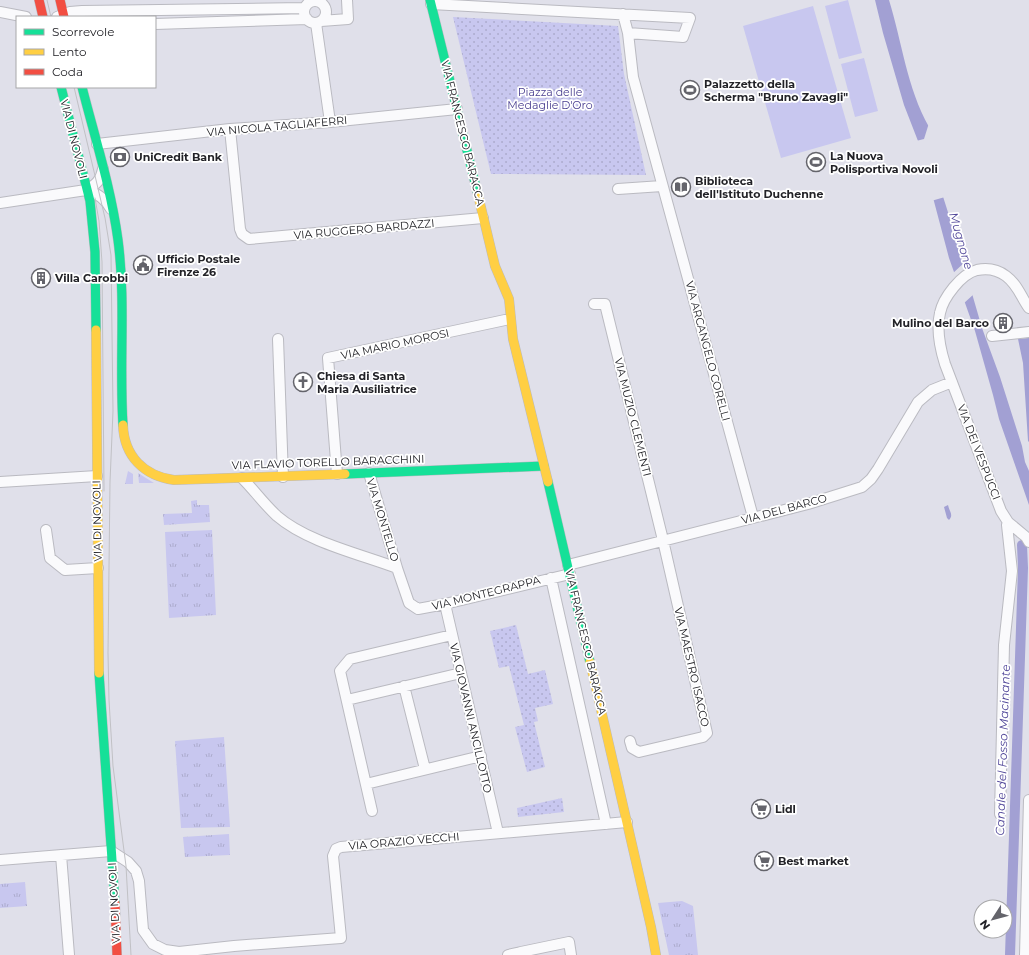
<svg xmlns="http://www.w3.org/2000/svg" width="1029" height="955" font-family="Montserrat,sans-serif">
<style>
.grass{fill:url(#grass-tufts)}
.park{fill:url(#park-dots)}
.garden{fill:#c8c7ef}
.water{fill:#a2a0d3}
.pier{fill:#e0e0ea}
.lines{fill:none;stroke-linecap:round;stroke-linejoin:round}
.canal{stroke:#a2a0d3;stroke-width:10}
.street-casing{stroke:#babac1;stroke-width:12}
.fast-casing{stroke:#babac1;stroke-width:10}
.slow-casing{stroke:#babac1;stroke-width:10}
.jam-casing{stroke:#babac1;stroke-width:10}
.street{stroke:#fafafc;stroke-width:10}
.fast{stroke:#16e098;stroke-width:9}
.slow{stroke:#ffcf43;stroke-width:9}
.jam{stroke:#f24e42;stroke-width:9}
.tram{stroke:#c1c1c5;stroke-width:1}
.labels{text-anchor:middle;stroke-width:3.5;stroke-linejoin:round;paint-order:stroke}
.poi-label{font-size:11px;font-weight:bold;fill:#222227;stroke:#fff;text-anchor:start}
.park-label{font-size:11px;fill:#473c8f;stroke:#fff}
.street-label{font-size:11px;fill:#222227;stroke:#fff}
.water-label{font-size:12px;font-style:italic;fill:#504699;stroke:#fff}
</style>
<defs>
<pattern id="grass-tufts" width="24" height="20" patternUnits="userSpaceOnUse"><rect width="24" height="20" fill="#c8c7ef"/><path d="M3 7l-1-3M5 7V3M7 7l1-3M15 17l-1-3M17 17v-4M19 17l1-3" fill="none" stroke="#acabcd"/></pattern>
<pattern id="park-dots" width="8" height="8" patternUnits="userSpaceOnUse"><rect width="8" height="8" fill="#c8c7ef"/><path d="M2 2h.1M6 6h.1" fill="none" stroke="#acabcd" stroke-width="1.8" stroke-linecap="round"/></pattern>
</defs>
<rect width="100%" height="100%" fill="#e0e0ea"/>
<path class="grass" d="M128,471L133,474V484H125Z
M138,473L154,483H139Z
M197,500V505H209L210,522L164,525L163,514L192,513L191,501Z
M212,530L216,615L169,618L165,532Z
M224,737L230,827L181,828L175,741Z
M229,834L230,855L185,857L183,837Z
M25,882L27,906L0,908V884Z
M682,901L693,906L698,955H669L658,903Z"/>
<path class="park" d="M453,17L618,26L624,74L646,175L491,174Z
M516,625L528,674L545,670L553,704L535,708L538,721L534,722L545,767L527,772L515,727L524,725L509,666L499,668L490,631Z
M562,798L564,812L518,817L517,808Z"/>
<path class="garden" d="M848,0L862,53L839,59L825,6Z
M813,6L851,138L781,158L743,26Z
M864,58L878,111L855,117L841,64Z"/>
<path class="water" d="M875,0H889C902,42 907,88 929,127L925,140L953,228L982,328L1000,377L1022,446L1025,462L1029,471V505L999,419L993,395L975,331L949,258L918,141L904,105L883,33Z
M1029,338V442L1028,441L1023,363L1018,339Z
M948,505C949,511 954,515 949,520L947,518L944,507Z"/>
<path class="pier" d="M929,123L931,127L927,140L945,197L931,201L916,141L924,139Z
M965,262L974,294L963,304L952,274Z"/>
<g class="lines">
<path class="canal" d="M1010,955L1023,568L1022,545"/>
<defs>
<path id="street" d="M304 12a11 11 0 1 1 22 0a11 11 0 1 1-22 0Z
M431,4L690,18L683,37L628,33
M0,12L26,17
M623,14L628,33L633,77L753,517
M57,17L70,12L82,11L304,8
M321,21L348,19L347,0
M316,23L330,122
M155,24L307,19
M230,129L240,229L242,234L249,239L483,218
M97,144L230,129L330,122L457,109
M618,189L662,186
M86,190C97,193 105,198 111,209
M0,203L86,190C96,185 101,180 103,169
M594,304H605L662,536L707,733L703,737L639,752L632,748L630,741
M1029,308C1021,297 1018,285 1006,276C998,270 987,268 977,270C961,274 943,298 940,313C936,330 940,348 945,364L1001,511L1008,522L1026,537L1029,542
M992,336L1029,332
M278,339L283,477
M369,473L397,568
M337,474L328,358L505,320
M242,478C254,490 264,504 277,516C307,542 360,554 397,568L409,603L418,609L445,604L570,574
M0,482L97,476
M46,530L50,558L65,570L98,568
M568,565L808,504L862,487L871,479L878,469L918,402L932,390L952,382
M551,578L606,824
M445,604L498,833
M404,686L425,769
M347,700L461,673
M366,784L481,756
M372,811L340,671L350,659L452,635
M1000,814L1004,645L1012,571L1007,525L1008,522
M61,855L69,955
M0,860L111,851L128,862L136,871L139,881L143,930L153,944L165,950L179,952L234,946L341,938L333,856L336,849L341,847L627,822
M508,955L521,952
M521,955V952L569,942L571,955
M1025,955L1029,800"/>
<path id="fast" d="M430,0L478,195
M61,87L90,201L95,252L96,330
M82,87C95,138 111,188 118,240C126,301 119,364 123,425
M345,474L544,466
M548,482L590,662
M99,673L115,903"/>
<path id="slow" d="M478,195L495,266L509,299L513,339L548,482
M96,330L99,673
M123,425C124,456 144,476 174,480L345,474
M590,662L651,927L656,955"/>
<path id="jam" d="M39,0L43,17
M60,0L64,17
M115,903L117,955"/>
</defs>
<use href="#street" class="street-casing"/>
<use href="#fast" class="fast-casing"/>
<use href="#slow" class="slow-casing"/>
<use href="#jam" class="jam-casing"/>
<use href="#street" class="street"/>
<use href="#fast" class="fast"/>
<use href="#slow" class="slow"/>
<use href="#jam" class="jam"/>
<path class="tram" d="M47,0L51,17
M74,87L105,218L111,255L113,411L110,482L108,653L109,700L113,766L126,866L131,955
M95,198L99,221L102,262L104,491"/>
</g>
<defs>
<symbol id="stadium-ring" viewBox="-11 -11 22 22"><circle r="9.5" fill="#fff" stroke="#64646b" stroke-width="1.5"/><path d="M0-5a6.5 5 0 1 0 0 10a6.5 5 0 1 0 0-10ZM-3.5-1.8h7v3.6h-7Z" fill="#64646b"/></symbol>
<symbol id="bank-ring" viewBox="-11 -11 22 22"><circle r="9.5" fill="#fff" stroke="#64646b" stroke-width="1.5"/><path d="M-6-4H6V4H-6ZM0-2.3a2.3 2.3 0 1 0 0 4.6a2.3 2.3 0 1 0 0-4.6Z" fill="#64646b"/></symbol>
<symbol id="library-ring" viewBox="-11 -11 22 22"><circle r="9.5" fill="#fff" stroke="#64646b" stroke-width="1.5"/><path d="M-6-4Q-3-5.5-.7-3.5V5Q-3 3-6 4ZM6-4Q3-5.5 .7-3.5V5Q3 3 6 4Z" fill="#64646b"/></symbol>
<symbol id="civic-ring" viewBox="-11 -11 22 22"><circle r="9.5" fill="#fff" stroke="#64646b" stroke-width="1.5"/><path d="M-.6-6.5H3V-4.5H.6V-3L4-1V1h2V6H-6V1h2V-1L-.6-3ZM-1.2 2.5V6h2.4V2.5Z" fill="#64646b"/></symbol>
<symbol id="building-ring" viewBox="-11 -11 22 22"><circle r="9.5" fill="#fff" stroke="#64646b" stroke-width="1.5"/><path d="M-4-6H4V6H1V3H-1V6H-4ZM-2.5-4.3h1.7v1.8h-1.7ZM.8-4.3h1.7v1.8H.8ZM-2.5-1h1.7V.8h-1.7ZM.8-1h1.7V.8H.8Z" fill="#64646b"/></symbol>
<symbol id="church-ring" viewBox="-11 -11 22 22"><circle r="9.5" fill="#fff" stroke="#64646b" stroke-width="1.5"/><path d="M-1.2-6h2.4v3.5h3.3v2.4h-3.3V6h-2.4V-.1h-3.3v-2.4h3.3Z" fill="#64646b"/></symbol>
<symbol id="supermarket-ring" viewBox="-11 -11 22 22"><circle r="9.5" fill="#fff" stroke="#64646b" stroke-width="1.5"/><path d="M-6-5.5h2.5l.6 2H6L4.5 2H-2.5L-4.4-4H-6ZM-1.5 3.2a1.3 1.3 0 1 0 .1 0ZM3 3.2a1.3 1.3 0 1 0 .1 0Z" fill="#64646b"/></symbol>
</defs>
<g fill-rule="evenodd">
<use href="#stadium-ring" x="679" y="79" width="22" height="22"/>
<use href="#bank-ring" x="109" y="146" width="22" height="22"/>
<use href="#stadium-ring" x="805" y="151" width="22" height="22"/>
<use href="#library-ring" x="670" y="176" width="22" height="22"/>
<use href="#civic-ring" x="132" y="254" width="22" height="22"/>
<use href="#building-ring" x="30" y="267" width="22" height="22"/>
<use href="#building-ring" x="992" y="312" width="22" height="22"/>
<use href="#church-ring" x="292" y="371" width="22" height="22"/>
<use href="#supermarket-ring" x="750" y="798" width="22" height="22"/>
<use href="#supermarket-ring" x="753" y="850" width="22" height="22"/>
</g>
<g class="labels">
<g class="poi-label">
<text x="704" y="88">Palazzetto della<tspan x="704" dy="13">Scherma "Bruno Zavagli"</tspan></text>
<text x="830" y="160">La Nuova<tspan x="830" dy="13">Polisportiva Novoli</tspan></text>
<text x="134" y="161">UniCredit Bank</text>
<text x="695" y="185">Biblioteca<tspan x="695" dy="13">dell'Istituto Duchenne</tspan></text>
<text x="157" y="263">Ufficio Postale<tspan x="157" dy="13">Firenze 26</tspan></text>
<text x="55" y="282">Villa Carobbi</text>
<text x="989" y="327" text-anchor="end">Mulino del Barco</text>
<text x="317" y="380">Chiesa di Santa<tspan x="317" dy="13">Maria Ausiliatrice</tspan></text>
<text x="775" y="813">Lidl</text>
<text x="778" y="865">Best market</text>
</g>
<g class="park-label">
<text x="550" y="96">Piazza delle<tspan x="550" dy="13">Medaglie D'Oro</tspan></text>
</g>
<g class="street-label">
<text transform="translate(277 126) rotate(-5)" y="4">VIA NICOLA TAGLIAFERRI</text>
<text transform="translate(463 133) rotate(76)" y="4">VIA FRANCESCO BARACCA</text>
<text transform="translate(74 139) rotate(76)" y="4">VIA DI NOVOLI</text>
<text transform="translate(364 229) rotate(-5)" y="4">VIA RUGGERO BARDAZZI</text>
<text transform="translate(395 344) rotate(-12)" y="4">VIA MARIO MOROSI</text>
<text transform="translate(708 351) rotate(75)" y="4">VIA ARCANGELO CORELLI</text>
<text transform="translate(633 417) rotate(76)" y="4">VIA MUZIO CLEMENTI</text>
<text transform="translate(979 452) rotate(69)" y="4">VIA DEI VESPUCCI</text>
<text transform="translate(328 462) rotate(-2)" y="4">VIA FLAVIO TORELLO BARACCHINI</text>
<text transform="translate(784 509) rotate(-15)" y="4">VIA DEL BARCO</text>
<text transform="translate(383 520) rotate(73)" y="4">VIA MONTELLO</text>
<text transform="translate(97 521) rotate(-91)" y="4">VIA DI NOVOLI</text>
<text transform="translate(486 593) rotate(-14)" y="4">VIA MONTEGRAPPA</text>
<text transform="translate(586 642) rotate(77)" y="4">VIA FRANCESCO BARACCA</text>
<text transform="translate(692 667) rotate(77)" y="4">VIA MAESTRO ISACCO</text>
<text transform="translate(471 718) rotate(77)" y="4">VIA GIOVANNI ANCILLOTTO</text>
<text transform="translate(404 841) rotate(-5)" y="4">VIA ORAZIO VECCHI</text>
<text transform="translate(114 903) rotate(-93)" y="4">VIA DI NOVOLI</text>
</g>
<g class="water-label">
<text transform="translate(961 241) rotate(74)" y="4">Mugnone</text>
<text transform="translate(1003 750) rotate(-88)" y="4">Canale del Fosso Macinante</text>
</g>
</g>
<rect x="16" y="16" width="140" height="72" fill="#ffffff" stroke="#a7a7a9"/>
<rect x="24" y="29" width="20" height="6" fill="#16e098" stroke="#a7a7a9"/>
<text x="52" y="36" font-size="12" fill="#222227">Scorrevole</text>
<rect x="24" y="49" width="20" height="6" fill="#ffcf43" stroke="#a7a7a9"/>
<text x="52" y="56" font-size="12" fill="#222227">Lento</text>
<rect x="24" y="69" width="20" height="6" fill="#f24e42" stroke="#a7a7a9"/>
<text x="52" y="76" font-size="12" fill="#222227">Coda</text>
<g transform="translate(993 919) rotate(234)"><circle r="19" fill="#ffffff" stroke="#a7a7a9"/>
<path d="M0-3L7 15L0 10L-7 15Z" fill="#64646b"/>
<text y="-6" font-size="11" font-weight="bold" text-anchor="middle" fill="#222227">N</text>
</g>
</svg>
